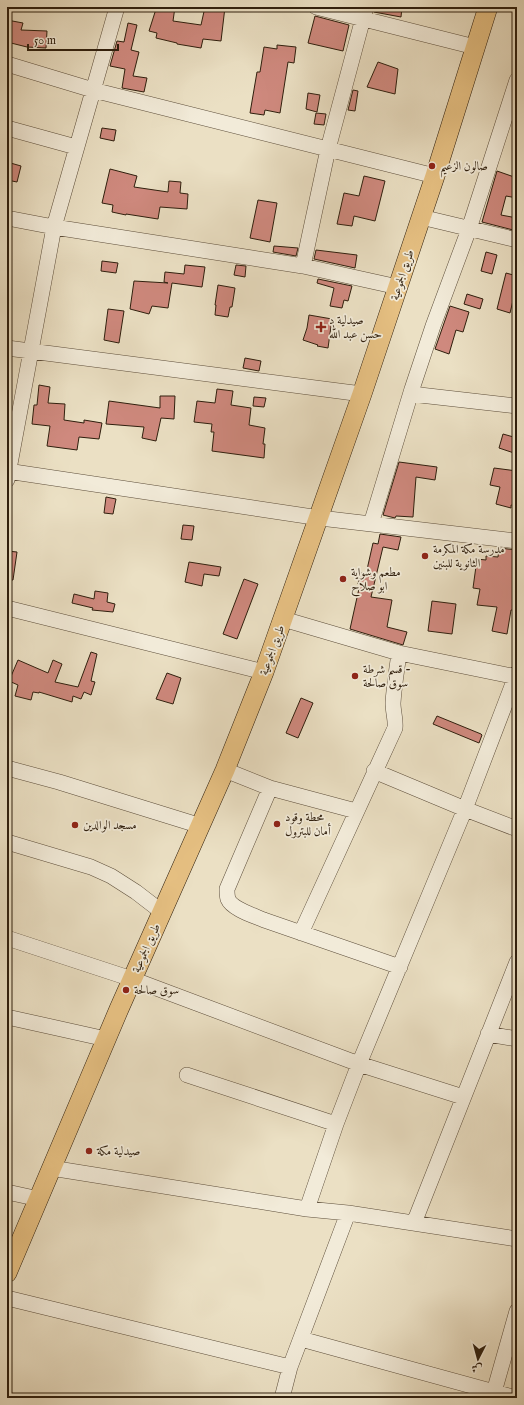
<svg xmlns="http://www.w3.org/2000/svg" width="524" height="1405" font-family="'IM FELL English',Amiri,serif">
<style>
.building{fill:#cf897e;stroke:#2e1e0d}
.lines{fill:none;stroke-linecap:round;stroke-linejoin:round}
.minor-casing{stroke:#5d4e3b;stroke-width:16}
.major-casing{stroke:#2e1e0d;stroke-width:20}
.minor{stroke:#f2ebd9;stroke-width:15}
.major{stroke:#e6c082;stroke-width:19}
.poi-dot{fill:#8f2418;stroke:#f2ebd9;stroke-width:1.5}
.labels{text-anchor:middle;stroke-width:3.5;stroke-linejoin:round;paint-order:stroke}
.poi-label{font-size:12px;fill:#2e1e0d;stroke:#f2ebd9;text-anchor:start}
.street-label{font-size:12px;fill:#2e1e0d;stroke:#f2ebd9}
</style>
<rect width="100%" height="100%" fill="#ebe0c4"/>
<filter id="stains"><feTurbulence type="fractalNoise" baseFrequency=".005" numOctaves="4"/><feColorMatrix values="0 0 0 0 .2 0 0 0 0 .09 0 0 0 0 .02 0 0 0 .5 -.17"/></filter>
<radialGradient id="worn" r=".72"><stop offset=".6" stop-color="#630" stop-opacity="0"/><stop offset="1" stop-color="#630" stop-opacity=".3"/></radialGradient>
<path class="building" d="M159,7H175L173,21L201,25L205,7H225L221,41L203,39L201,48L177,44V43L156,38L157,33L149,31L156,9L159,10Z
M375,7H402L401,17L374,12Z
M315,16L349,25L343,51L308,43Z
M7,20L23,23L21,30L47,31L46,48L27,47L7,42Z
M128,23L137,25L131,50L139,52L133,76L147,78L144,92L122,88L125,69L110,66L117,41L124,42Z
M277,45L296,47L294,63L288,62L280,113L265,110L264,115L250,113L257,72H260L264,47L277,49Z
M378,62L398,69L395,94L367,87Z
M353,90L358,91L355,111L348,110Z
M308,93L320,95L317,112L306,109Z
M316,113L326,114L324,125L314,124Z
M102,128L116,130L114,141L100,138Z
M7,162L21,166L17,182L7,180Z
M110,169L137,176L134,187L168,192L169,181L181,182L180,193L188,194L187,209L160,207L158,219L126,214V215L112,212L113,205L102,203Z
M497,171L517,178V198L506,196L501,215L517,218V231L482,222Z
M364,176L385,181L375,221L354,216L352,226L337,224L344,193L359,196Z
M258,200L277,203L270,242L250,238Z
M274,246L298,248L296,256L273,252Z
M316,250L357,255L355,268L314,259Z
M486,252L497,255L492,274L481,271Z
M102,261L118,263L116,273L101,271Z
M185,265L205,267L202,287L172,283L168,308L152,306L149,314L130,309L134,281L168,283L164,282L165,272L184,274Z
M236,265L246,266L245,277L234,275Z
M506,273L517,276V284L510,313L497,309Z
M318,279L352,286L348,301L344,300L342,308L330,306L334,288L317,283Z
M218,285L235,288L232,307H230L228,317L215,315L216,305H215Z
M467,294L483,299L480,309L464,304Z
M450,306L469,312L463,332L456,330L449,354L435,349Z
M108,309L124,311L119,343L104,340Z
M309,315L332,319L328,348L317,346L318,345L303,340L307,328Z
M245,358L261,361L259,371L243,368Z
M39,385L50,387L48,403L65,404L64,420L84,423V420L102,423L99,439L79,437L77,450L47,446L50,426L32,424L34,405H37Z
M217,389L233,391L231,405L251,408L249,425L265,428L263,444H265L264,458L212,451L214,432H211L212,424L194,422L197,401L215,403Z
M160,396H175L174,419L161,418L156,441L142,438L144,427L106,424L109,401L160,408Z
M254,397L266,398L264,407L253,406Z
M503,434L517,438V454L499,448Z
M399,462L437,467L435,480L416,477L413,517L396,516L395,518L383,515Z
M494,468L517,471V506L511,505V508L496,504L500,487L490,485Z
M106,497L116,499L113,514L104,513Z
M183,525L194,526L192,540L181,539Z
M380,534L401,537L398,550L383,547L371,597L392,600L387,627L407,632L403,645L350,629L360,584H358L361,573L366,574L373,543L378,544Z
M499,548L517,550V585L515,600L517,601V610H511L507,634L492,631L497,607L477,605L480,589L473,588L477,559L486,560V556L498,557Z
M7,551L17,552L13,580H7Z
M189,562L221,567L219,576L204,574L202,586L185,582Z
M244,579L258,584L237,639L223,634Z
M95,591L108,593L107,602L115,604L113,612L92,610L93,608L72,603L74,594L94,599Z
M432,601L456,604L452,634L428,631Z
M91,652L97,654L91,681L95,682L91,695L84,692L81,699L73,696L72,702L39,692V693L33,692L31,700L15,696L18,685L9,681L18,660L48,673L53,660L62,664L55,682L78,687Z
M167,673L181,678L173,704L156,699Z
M301,698L313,703L298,738L286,733Z
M437,716L481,734L482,735L479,743L433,724Z"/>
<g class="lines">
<defs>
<path id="minor" d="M316,7L475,47
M7,64L93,90L435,176
M7,128L76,147
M421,217L517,240
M7,218L54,227L303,266L398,287
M303,266L328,149L366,7
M7,348L362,394
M411,394L517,406
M7,471L320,518L517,541
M7,480L54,227L117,7
M371,524L412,389L433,326L469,229L517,80
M7,608L264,672
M283,619L399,653L517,677
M7,768L59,782L201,826
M225,770L270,788L356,811
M374,771L465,809L517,829
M270,788L227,889C227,892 227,896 228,899C232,909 255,916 264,920L400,967
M7,842L91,867L111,876L136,892L162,912
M301,933L395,728C396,720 393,712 393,703C394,686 397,669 399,653
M7,938L132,979L359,1064L463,1097
M7,1017L106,1039
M488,1034L517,1039
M187,1075L336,1124
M51,1168L307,1209L348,1213L517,1239
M7,1192L39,1199
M307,1209L336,1124L359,1064L465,809L517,673
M414,1223L517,962
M7,1298L290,1367
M301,1339L516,1398
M494,1392L517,1311
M282,1398L290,1367L348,1213"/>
<path id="major" d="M7,1273L119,1009L225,770L264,672L362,394L435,176L488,7"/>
</defs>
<use href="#minor" class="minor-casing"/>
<use href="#major" class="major-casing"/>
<use href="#minor" class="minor"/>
<use href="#major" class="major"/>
</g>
<g class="poi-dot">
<circle cx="432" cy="166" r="4"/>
<path d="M319 321h4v4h4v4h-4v4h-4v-4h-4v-4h4z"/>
<circle cx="425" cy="556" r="4"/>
<circle cx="343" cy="579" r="4"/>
<circle cx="355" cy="676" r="4"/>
<circle cx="277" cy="824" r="4"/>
<circle cx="75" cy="825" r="4"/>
<circle cx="126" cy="990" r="4"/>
<circle cx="89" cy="1151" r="4"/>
</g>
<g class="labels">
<g class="poi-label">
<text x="440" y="170">صالون الزعيم</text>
<text x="329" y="324">صيدلية د<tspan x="329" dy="14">حسن عبد الله</tspan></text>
<text x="433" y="553">مدرسة مكة المكرمة<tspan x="433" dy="14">الثانوية للبنين</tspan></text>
<text x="351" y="576">مطعم وشواية<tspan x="351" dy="14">ابو صلاح</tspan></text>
<text x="363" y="673">قسم شرطة -<tspan x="363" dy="14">سوق صالحة</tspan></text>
<text x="285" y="821">محطة وقود<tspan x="285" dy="14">أمان للبترول</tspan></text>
<text x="83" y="829">مسجد الوالدين</text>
<text x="134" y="994">سوق صالحة</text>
<text x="97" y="1155">صيدلية مكة</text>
</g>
<g class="street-label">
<text transform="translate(402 275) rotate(-72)" y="4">طريق الجموعية</text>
<text transform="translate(272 650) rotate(-70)" y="4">طريق الجموعية</text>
<text transform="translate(146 948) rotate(-66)" y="4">طريق الجموعية</text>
</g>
</g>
<rect width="524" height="1405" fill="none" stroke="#ebe0c4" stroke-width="24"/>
<rect x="8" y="8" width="508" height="1389" fill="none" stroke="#2e1e0d" stroke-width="2"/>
<rect x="12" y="12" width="500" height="1381" fill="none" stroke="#2e1e0d"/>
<g transform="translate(478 1359) rotate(186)" stroke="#f2ebd9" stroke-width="3" paint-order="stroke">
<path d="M0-3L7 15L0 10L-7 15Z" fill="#2e1e0d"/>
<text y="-6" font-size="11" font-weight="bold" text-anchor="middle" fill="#2e1e0d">ش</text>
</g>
<path d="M28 44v6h90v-6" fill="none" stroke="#2e1e0d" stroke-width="2"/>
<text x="34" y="44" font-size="12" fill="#2e1e0d" stroke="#f2ebd9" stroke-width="3" paint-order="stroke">50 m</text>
<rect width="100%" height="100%" filter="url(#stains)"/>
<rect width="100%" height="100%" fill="url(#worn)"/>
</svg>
